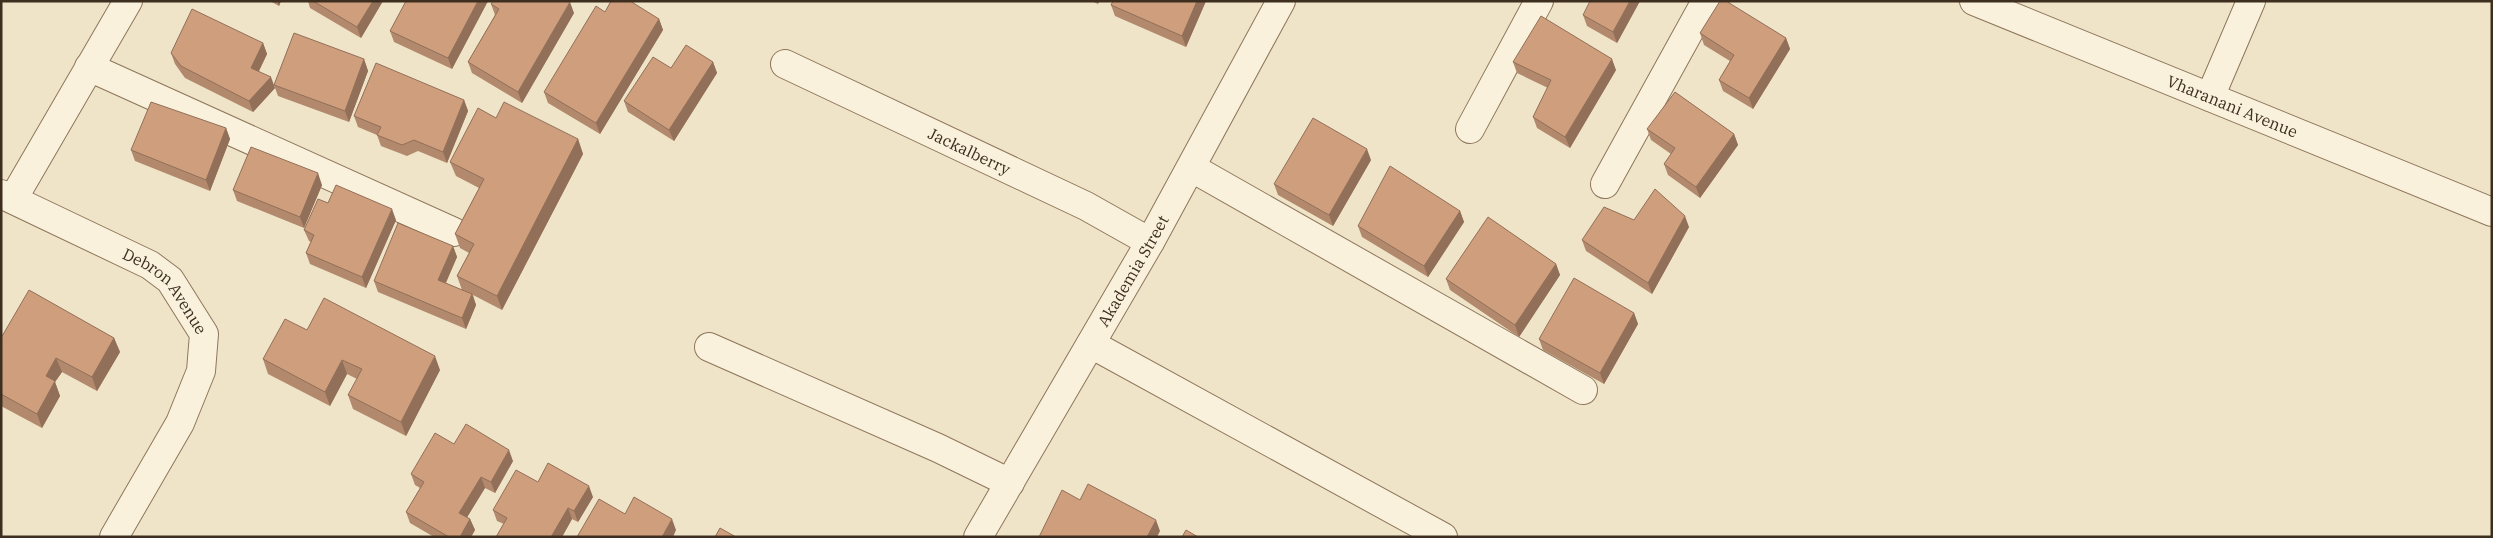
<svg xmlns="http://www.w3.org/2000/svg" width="2493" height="538" font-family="'IBM Plex Serif',serif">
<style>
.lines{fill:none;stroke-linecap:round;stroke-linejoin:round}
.minor-casing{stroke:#8d765c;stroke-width:30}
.minor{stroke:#faf1dc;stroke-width:28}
.wall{fill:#b2896c}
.shaded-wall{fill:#916f58}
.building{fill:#cf9f7d;stroke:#916f58}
.labels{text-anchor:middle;stroke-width:5;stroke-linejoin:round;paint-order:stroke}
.street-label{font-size:16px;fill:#3d2e20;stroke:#f7eed8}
</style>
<rect width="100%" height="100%" fill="#f0e4c8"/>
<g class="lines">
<defs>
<g id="minor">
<path id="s1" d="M1974,1L2492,212"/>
<path id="s2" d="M785,64L1086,206L1150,242"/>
<path d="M89,67L454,232"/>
<path d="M2210,97L2251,1"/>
<path d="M1470,129L1539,1"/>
<path d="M1192,168L1583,390"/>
<path d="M1605,184L1706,1"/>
<path id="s3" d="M1,194L150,265L170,280L204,334L201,371L180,423L114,537"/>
<path d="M13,199L128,1"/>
<path d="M1091,344L1443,537"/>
<path d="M709,347L938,448L1010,483"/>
<path id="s4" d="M978,537L1150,242L1281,1"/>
</g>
</defs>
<use href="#minor" class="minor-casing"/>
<use href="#minor" class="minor"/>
</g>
<path class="wall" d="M270,1H281L279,6Z
M308,1H383L361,38L310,8Z
M488,1L452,69L394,42L390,31Z
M1091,1H1100L1098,4Z
M1113,1H1206L1186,47L1115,16L1111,5Z
M1640,1L1617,43L1587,26L1583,15Z
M491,4L574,13L522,103L472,73L468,62L495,15Z
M659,19L663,30L600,134L548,103L544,92Z
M1700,33L1786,38L1790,49L1753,109L1723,91L1719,80L1730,61L1704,45Z
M263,43L267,54L259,71L275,88L253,112L185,78L175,64L171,53Z
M364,59L368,71L349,122L278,96L274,85Z
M713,62L717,73L674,141L628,112L624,101L671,68Z
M1513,62L1616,70L1570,148L1537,128L1533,117L1548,88L1517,73Z
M464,100L468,111L447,163L418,151L407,156L381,146L377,135L358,127L354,116Z
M496,118L578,139L583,154L502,310L473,295L476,305L466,329L378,292L374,281L453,246L457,257L446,283L462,290L457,276L469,253L460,248L455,234L479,188L456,176L450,162Z
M226,128L230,139L210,191L135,161L131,150Z
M1647,129L1734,134L1738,145L1700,198L1668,175L1664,164L1671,154L1651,140Z
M1371,160L1333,226L1278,195L1274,184Z
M322,185L304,228L237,201L233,190Z
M1460,211L1464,222L1428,277L1362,237L1358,226Z
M396,220L366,288L310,264L306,253L311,242L309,241L304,230Z
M1634,220L1689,227L1652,294L1586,251L1582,240Z
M1556,264L1560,275L1519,337L1450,290L1446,279Z
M1634,313L1638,324L1604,384L1543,350L1539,339Z
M307,330L440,370L406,436L353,409L348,395L357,379L347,374L330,406L268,374L263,359Z
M1,338H114L120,352L97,391L62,372L55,382L60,396L42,428L1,406Z
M454,444L513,461L495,493L485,488L467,517L470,519L475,530L471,537H434L410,523L406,512L420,488L415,485L411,474Z
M538,482L593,497L578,522L572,519L562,537H496L504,524L497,521L493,510Z"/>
<path class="shaded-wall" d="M277,1H281L279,6Z
M373,1H383L361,38L357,27Z
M478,1H488L452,69L448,58Z
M1197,1H1206L1186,47L1182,36Z
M1630,1H1640L1617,43L1613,32Z
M570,2L574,13L522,103L518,92Z
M659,19L663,30L600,134L596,123Z
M1786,38L1790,49L1753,109L1749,98Z
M263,43L267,54L255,79L251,68Z
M364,59L368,71L349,122L345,111Z
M1612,59L1616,70L1570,148L1565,137Z
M713,62L717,73L674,141L669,130Z
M271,77L275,88L253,112L249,101Z
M464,100L468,111L447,163L443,152Z
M226,128L230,139L210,191L206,180Z
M1734,134L1738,145L1700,198L1696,187Z
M578,139L583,154L502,310L497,296Z
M1367,149L1371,160L1333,226L1329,215Z
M318,173L322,185L304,228L300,217Z
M392,209L396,220L366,288L362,277Z
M1460,211L1464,222L1428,277L1424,266Z
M1685,216L1689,227L1652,294L1648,283Z
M453,246L457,257L442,291L438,280Z
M1556,264L1560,275L1519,337L1515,325Z
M472,294L476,305L466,329L462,318Z
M1634,313L1638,324L1604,384L1600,373Z
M114,338L120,352L97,391L92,377Z
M435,356L440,370L406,436L401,422Z
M56,358L62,372L55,382L60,396L42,428L37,414L46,376Z
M342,360L347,374L330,406L325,392Z
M509,450L513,461L495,493L491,482Z
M481,477L485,488L463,524L459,513Z
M589,486L593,497L578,522L574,511Z
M568,508L572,519L562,537H551Z
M470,519L475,530L471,537H460Z
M672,519L676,530L673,537H662Z
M1156,520L1160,531L1157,537H1147Z"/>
<path class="building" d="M313,1H373L357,27Z
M406,1H478L448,58L390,31Z
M493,1H568L570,2L518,92L468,62L499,9L491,4Z
M611,1H630L659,19L596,123L544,92L596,6L605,12Z
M1113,1H1197L1182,36L1111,5Z
M1590,1H1630L1613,32L1583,15Z
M1720,1H1726L1786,38L1749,98L1719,80L1734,55L1700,33Z
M192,9L263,43L251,68L271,77L249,101L181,66L171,53Z
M1541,16L1612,59L1565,137L1533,117L1551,80L1513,62Z
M294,33L364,59L345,111L274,85Z
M686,45L713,62L669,130L624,101L653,57L671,68Z
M376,63L464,100L443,152L414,140L402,145L377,135L381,127L354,116Z
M1675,92L1734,134L1696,187L1664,164L1675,148L1647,129Z
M151,102L226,128L206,180L131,150Z
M504,102L578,139L497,296L457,276L474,244L455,234L484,179L450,162L478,108L496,118Z
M1313,118L1367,149L1329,215L1274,184Z
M251,147L318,173L300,217L233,190Z
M1390,166L1460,211L1424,266L1358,226Z
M336,185L392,209L362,277L306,253L314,235L304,230L318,199L328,203Z
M1655,189L1685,216L1648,283L1582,240L1604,207L1634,220Z
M1488,217L1556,264L1515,325L1446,279Z
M398,223L453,246L438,280L472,294L462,318L374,281Z
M1574,278L1634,313L1600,373L1539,339Z
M29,290L114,338L92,377L56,358L46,376L55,381L37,414L1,394V338Z
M324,298L435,356L401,422L348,395L362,369L342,360L325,392L263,359L285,319L307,330Z
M466,424L509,450L491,482L481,477L459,513L470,519L460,537H449L406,512L424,482L411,474L435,433L454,444Z
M548,463L589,486L574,511L568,508L551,537H496L507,518L493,510L516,470L538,482Z
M1088,484L1156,520L1147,537H1039L1062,490L1080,500Z
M634,497L672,519L662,537H577L599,499L625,514Z
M720,528L736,537H715Z
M1186,530L1198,537H1182Z"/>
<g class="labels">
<g class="street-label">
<text dy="6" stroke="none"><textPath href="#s1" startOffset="279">Vharanani Avenue</textPath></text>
<text dy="6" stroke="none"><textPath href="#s2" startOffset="204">Jackalberry</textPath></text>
<text dy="6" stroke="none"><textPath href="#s4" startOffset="308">Akademia Street</textPath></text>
<text dy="6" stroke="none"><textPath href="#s3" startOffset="194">Debron Avenue</textPath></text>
</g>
</g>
<rect width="2493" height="538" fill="none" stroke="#3d2e20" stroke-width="5"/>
</svg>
